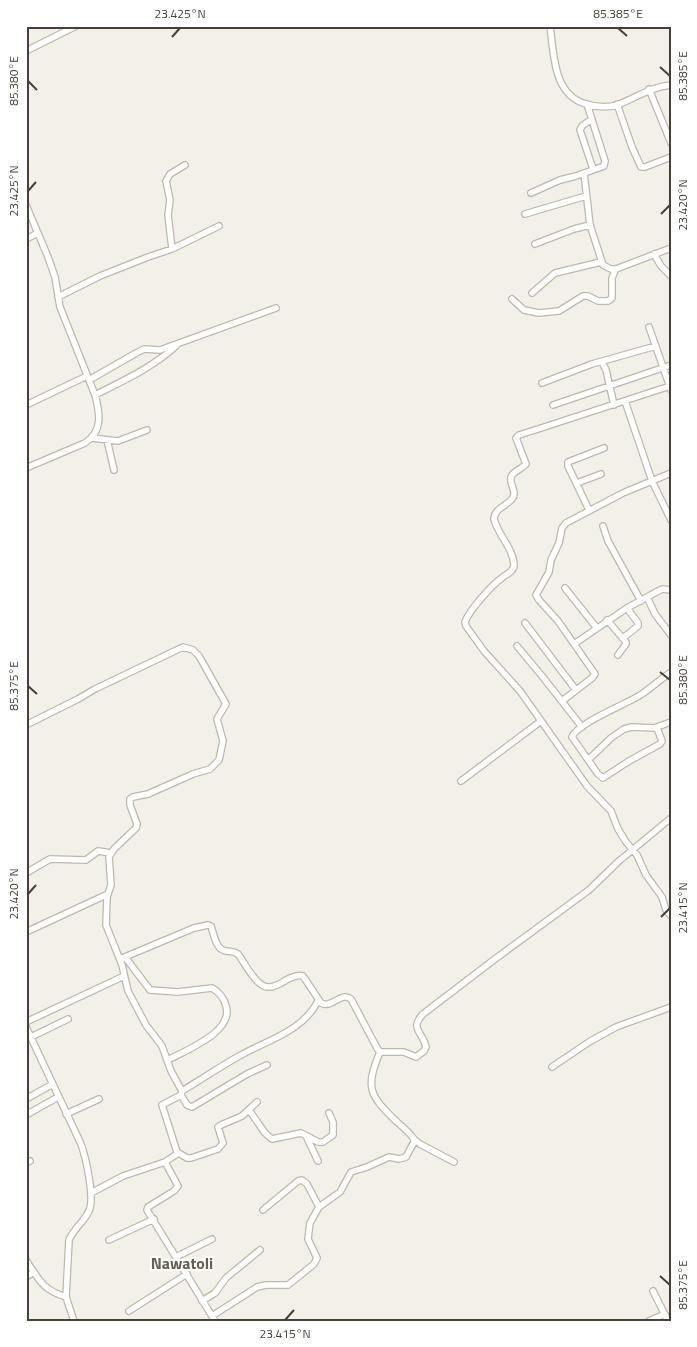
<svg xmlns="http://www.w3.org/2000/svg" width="697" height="1347" font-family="'Titillium Web',sans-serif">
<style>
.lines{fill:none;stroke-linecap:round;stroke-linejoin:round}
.minor-casing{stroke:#beb8ac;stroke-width:8}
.minor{stroke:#fff;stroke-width:5.5}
.ticks{fill:none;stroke:#464138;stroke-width:2}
.labels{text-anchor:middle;stroke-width:4;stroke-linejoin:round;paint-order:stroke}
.neighbourhood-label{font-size:16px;font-weight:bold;fill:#685f50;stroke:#fff}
.neatline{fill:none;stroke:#464138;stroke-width:2}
.ticks-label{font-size:12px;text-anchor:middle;fill:#464138}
</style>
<rect width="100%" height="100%" fill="#f3f0e9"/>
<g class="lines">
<defs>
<path id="minor" d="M550,26C554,54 553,95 586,104C596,107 607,108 617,105C636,98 650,87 671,85
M26,51L76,26
M649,89L671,143
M617,104L632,147L641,167H645L671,157
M592,119L582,126L580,130L593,169
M584,173L590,225L603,265L611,269H616L671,248
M531,193L560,180L576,176L604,166L605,161L587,104
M26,205L48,257L55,277L60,307L95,395C100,414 103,431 85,443L26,468
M525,214L586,196
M26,239L38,233
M535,244L574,229L590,225
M172,249L168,215L170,200L166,181L170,174L185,165
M654,254L661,266L671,276
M532,293L555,273L601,262
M58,297L100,276L148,257L172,249L219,226
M512,299L524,310L539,313L559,311L583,296H588L598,301H608L612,298V278L616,269
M649,327L671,390
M602,362L606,370L614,405
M89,380L138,352L144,349L160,350L276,308
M542,383L592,364L656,346
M670,386L535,430L519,435L516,438L526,464C522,469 513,471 511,477C509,485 518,492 512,499C505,507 495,508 494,519C498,535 514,549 514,566C513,572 507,574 503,577C492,585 470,609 465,622L466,626L484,651L520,691L587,786L611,811L618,829L626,842L637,855L646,875L662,897L666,910L671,916
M95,395C123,381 153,367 176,346
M625,401L652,481L671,520
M26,405L87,376
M553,405L671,365
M92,438L118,441L147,430
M107,440L114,470
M577,483L601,474
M589,510L568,466V462L604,448
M603,526L608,541L641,601
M565,588L596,627
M647,597L655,614L671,635
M607,620L626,642V644L618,655
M525,623L576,690
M623,638L638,626V623L627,608
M574,644L627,608L662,589L671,590
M517,646L542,676L582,727
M562,701L592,678L595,674L558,621L539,600L536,595L549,572L551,560L559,543L562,528L566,523L623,493L671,473
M26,725L78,699L95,689L183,647L193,650L199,656L226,704L217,719L223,741L219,760L210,769L193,774L148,794L133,797L130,799V805L137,824L136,828L114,849L109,857L111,885L107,897L106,925L122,965L128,991L146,1025L162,1046L171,1071L182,1091L181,1095L162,1105L177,1152V1154L165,1162L123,1176L91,1193
M657,728L662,741L660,744L629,761L603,778L598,774L572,737C577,723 629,703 642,694C652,687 661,679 671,672
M588,760L611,738L624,729L632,727L654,728L671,722
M461,781L541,721
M26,873L50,859L86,860L98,851L111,853
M26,932L108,894
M125,957L150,990L178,992L212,988C219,992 224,998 226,1006C234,1032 186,1050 168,1060
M120,959L194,928L208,925L211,926C214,935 216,950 226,951C231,952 234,951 238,954C245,963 257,989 270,987C276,987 283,982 288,979C293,977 297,974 303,976L321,1003C332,1009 341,991 351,999L377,1048L380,1052H404L416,1057L424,1051L426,1047C423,1032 409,1029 423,1014L495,959L589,890L619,861L671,818
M26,1022L124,976
M26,1027L81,1144C86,1158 95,1198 89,1211C84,1222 74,1228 69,1240L66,1297L74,1321
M31,1037L68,1019
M552,1067L589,1042L616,1027L671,1007
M182,1091C202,1079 221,1066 241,1055C268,1040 303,1031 318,1001
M181,1095L187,1105L192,1107L247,1074L267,1065
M26,1099L53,1084
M249,1110L265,1133L272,1139L301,1133L318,1142H323L333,1135V1122L329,1113
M66,1114L99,1099
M26,1115L58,1097
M307,1138L318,1161
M414,1139L420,1144L454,1162
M177,1152L187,1158H191L218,1149L223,1143L218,1127L221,1125L242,1116L257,1102
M165,1162L178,1186L174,1191L148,1207L147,1210L215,1321
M26,1163L30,1161
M263,1210L298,1181L302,1180L307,1184L319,1207
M109,1240L154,1219
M176,1257L212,1239
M26,1260C39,1280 43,1290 66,1297
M26,1277L34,1272
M653,1291L668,1321
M202,1301L215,1293L226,1278L260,1250
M129,1311L187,1274
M212,1316L257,1287L266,1285H288L314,1264L317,1258L308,1239L310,1223L319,1207L340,1192L351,1172L367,1167L389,1157L399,1159L406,1157L414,1142V1139C409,1132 403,1127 397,1122C369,1095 365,1088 380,1052
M649,1321L665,1314"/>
</defs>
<use href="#minor" class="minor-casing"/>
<use href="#minor" class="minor"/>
</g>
<path class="ticks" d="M618,28L627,36M172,37L180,28M660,67L670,76M28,81L37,90M28,191L36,182M661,214L670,205M660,672L670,680M28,686L37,694M28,894L36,885M661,917L670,908M660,1276L670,1285M285,1320L294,1310"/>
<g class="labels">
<g class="neighbourhood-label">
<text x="182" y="1269">Nawatoli</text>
</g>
</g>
<rect width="697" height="1347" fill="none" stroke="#ffffff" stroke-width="55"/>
<rect x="28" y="28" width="642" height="1292" class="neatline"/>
<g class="ticks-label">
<text x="180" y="18">23.425°N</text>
<text x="618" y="18">85.385°E</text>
<text transform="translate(683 76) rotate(-90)" y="4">85.385°E</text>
<text transform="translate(14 81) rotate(-90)" y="4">85.380°E</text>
<text transform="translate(14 191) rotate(-90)" y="4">23.425°N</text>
<text transform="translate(683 205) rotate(-90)" y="4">23.420°N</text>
<text transform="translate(683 680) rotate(-90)" y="4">85.380°E</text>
<text transform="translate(14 686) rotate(-90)" y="4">85.375°E</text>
<text transform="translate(14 894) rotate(-90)" y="4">23.420°N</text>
<text transform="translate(683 908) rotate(-90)" y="4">23.415°N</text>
<text transform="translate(683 1285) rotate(-90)" y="4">85.375°E</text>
<text x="285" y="1338">23.415°N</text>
</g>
</svg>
